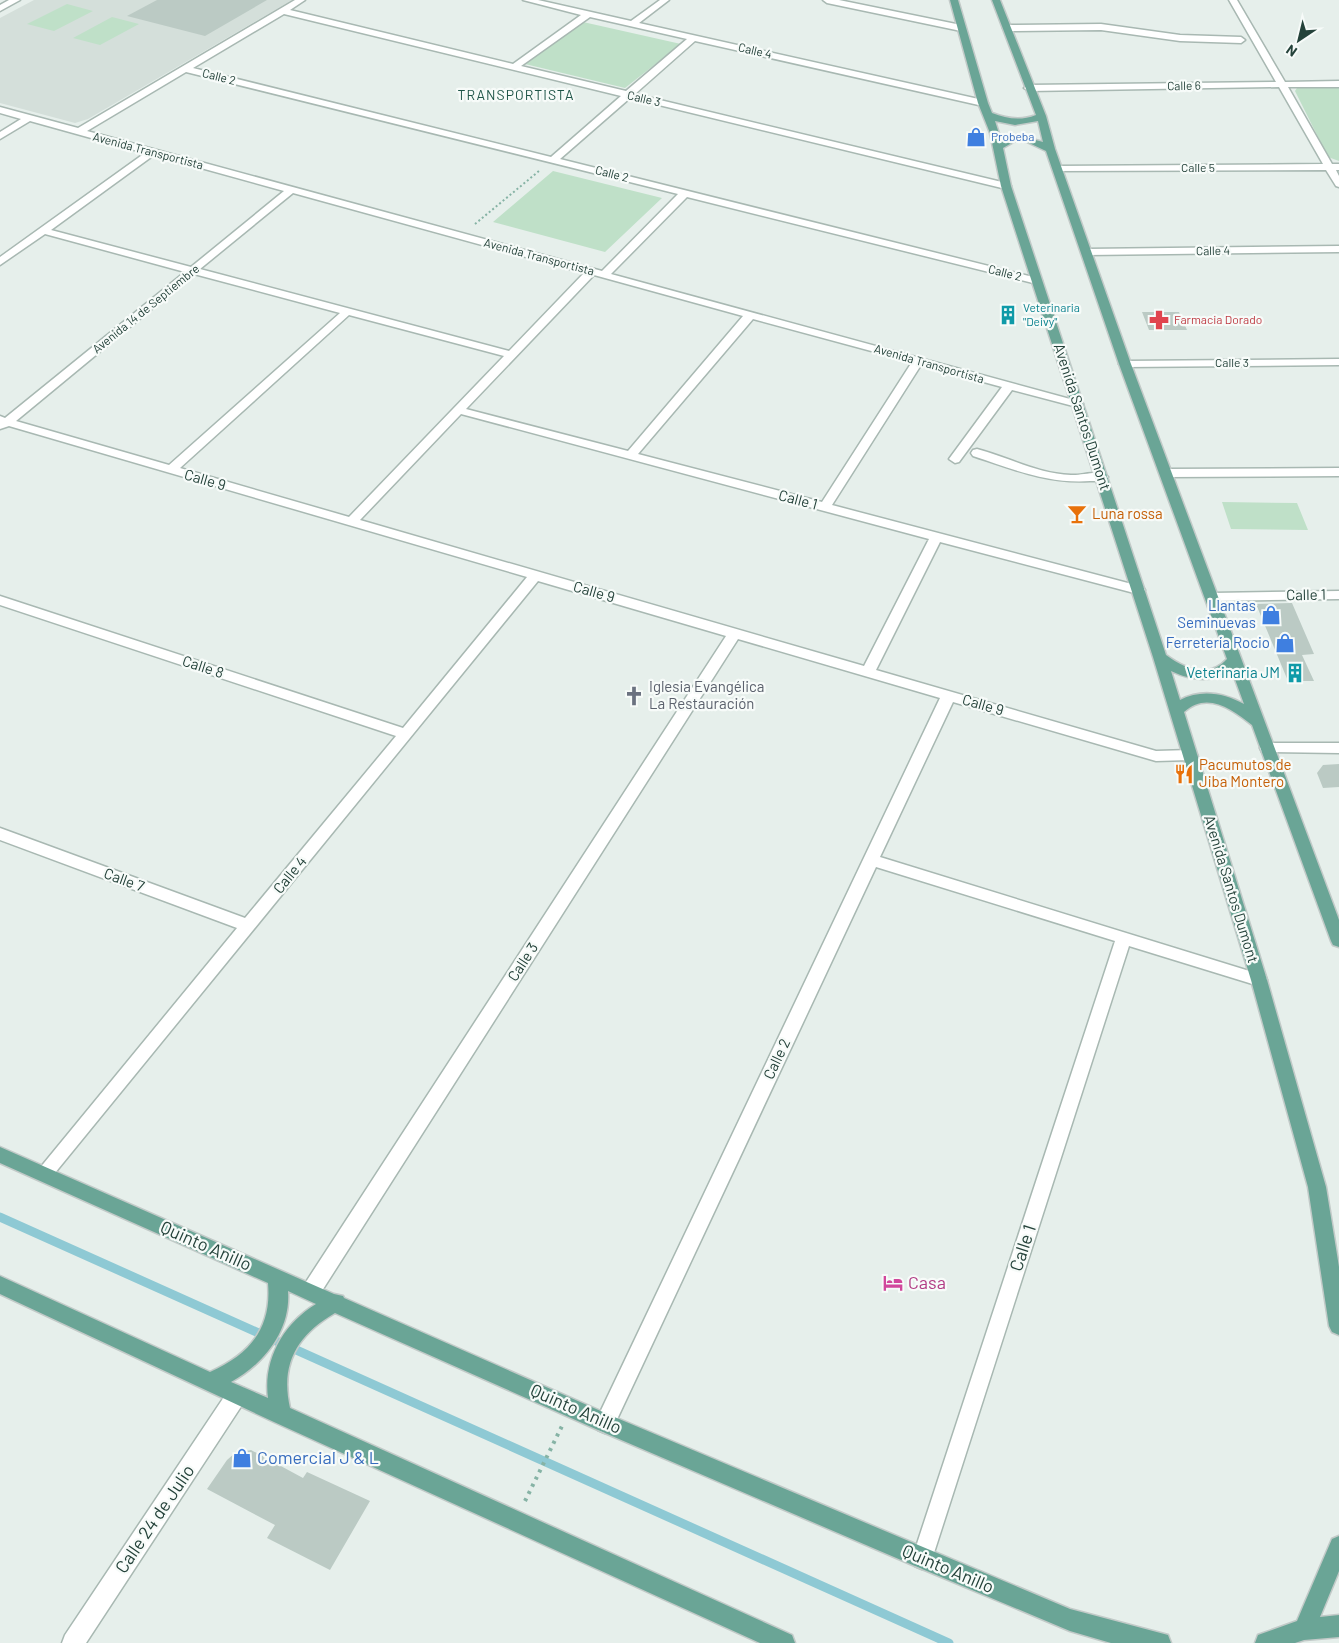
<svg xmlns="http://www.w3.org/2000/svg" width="1339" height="1643" font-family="Barlow,sans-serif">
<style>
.built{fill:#d4dfda}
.green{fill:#bfe0c8}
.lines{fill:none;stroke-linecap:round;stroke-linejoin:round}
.stream{stroke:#8ec9d4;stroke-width:9}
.building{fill:#bbcac4}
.minor-casing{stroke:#a8b8b2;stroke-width:3}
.major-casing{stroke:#c2cac8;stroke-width:3}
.path-far1{stroke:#86b3a5;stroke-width:2;stroke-dasharray:2 2.5;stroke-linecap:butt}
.path{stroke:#86b3a5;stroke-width:4;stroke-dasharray:3 5;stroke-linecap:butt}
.minor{fill:#fff;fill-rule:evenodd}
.major{fill:#6aa596;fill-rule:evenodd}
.labels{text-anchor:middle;stroke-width:4.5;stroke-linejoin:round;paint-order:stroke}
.far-street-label{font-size:12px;fill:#24423a;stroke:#f7fbf9}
.far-shop-label{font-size:12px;fill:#366cbe;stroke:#f7fbf9;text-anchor:start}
.far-culture-label{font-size:12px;fill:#0d838f;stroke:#f7fbf9;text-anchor:start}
.far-health-label{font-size:12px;fill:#be3a42;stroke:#f7fbf9;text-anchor:start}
.far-neighbourhood-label{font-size:14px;letter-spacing:1px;fill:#1f5548;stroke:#f7fbf9}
.street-label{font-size:15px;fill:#24423a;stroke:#f7fbf9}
.food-label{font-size:15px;fill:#c56008;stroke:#f7fbf9;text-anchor:start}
.shop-label{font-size:15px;fill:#366cbe;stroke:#f7fbf9;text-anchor:end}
.culture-label{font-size:15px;fill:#0d838f;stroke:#f7fbf9;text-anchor:end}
.worship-label{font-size:15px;fill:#5b616d;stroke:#f7fbf9;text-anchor:start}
.near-street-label{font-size:18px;fill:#24423a;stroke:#f7fbf9}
.near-hotel-label{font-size:18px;fill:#b23c85;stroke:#f7fbf9;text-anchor:start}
.near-shop-label{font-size:18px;fill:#366cbe;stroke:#f7fbf9;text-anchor:start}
</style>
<rect width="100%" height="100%" fill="#e6efeb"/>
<path class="built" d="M34,0H292L88,119L75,123L0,103V18Z"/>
<path class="green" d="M67,4L93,11L54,31L27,24Z
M112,17L139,24L100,45L73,38Z
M583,22L681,44L625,88L525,64Z
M1339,87V161L1328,157L1295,91L1297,88Z
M553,171L662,198L605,252L493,222Z
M1222,502L1297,503L1308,530L1231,529Z"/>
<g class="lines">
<path class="stream" d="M0,1217L949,1643"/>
</g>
<path class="building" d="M157,0H267L205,36L127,16Z
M1142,312H1179L1187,330H1149Z
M1292,603L1314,654L1302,655L1314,681H1288L1256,604Z
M1339,764V787L1323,788L1317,773L1323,765Z
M251,1450L303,1478L307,1472L370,1501L330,1570L267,1538L275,1525L207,1489L227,1460L235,1453Z"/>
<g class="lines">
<defs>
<path id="minor" d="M9,0H20L0,11V5Z
M295,0H305L290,10L513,64L581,15L523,0H538L631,21L660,0H669L639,23L983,100L988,103L983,106L695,41L635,94L1006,183L1011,186L1006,189L630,98L560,159L1041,279L1042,281L1041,283L1037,284L687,197L611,274L1081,402L1083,404L1081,406L1077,407L1012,390L959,462L955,463L949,459L1002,387L921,365L832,505L1143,587L1145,590L1143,593L1138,594L940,542L876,670L1156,751L1190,750L1195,751L1197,755L1195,759L1190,760L1156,761L953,702L880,857L1259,974L1265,975L1267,980L1265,985L1259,986L1129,946L932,1559L929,1566L922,1569L915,1566L912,1559L1115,941L876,867L612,1430L605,1433L598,1430L595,1423L940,698L738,639L318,1297L311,1300L304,1297L302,1291L304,1285L726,636L538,581L50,1179L44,1182L38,1179L35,1174L237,928L0,840V828L245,918L396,736L0,605V596L403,728L527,577L9,426L0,429V416L5,418L185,272L45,234L0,265V257L145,153L30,121L0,139V132L21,119L0,113V107L78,128ZM284,14L621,96L551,157L193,68ZM590,17L687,39L626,91L521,66ZM186,72L678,194L602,271L87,131ZM154,155L284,191L191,267L51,230ZM293,193L584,273L509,351L200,269ZM194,274L340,313L169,465L16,421ZM594,275L743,316L628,451L466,409ZM349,315L504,356L349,517L180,468ZM753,319L912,362L822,502L638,454ZM461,414L929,539L864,666L360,520Z
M823,0H839L961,25L965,28L961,31L827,3Z
M1229,0H1237L1285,82L1339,81V87H1288L1332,164H1339V170H1336L1339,176V187L1336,186L1326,170L1054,171V167L1057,166L1323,164L1279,87L1029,91L1024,88L1029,85L1276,82Z
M1101,24L1180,35L1241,37L1245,40L1241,43L1180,41L1101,30L1007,31L1003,28L1007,25Z
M1339,246V252L1087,255L1082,252L1087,249Z
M1339,359V365L1125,367L1119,364L1125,361Z
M977,449C1008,457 1038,474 1071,475C1081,476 1101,469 1108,477C1104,482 1097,481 1090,481C1048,484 1012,469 973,456L971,453L973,450Z
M1339,468V476L1167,477L1161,473L1167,469Z
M1339,591V599L1213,601L1206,597L1213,593Z
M1267,743H1339V753L1262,752L1260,748L1262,744Z
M237,1386L244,1388L247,1395L244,1402L86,1643H62L65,1635L230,1388Z"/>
<path id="major" d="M950,0H958L988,103L992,113C1007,119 1021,121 1036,115L992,0H1000L1046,116L1055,149L1131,364L1339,920V947L1333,945L1331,941L1252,725C1232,709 1207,691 1184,712L1267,980L1326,1187L1339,1267V1335L1332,1332L1329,1326L1308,1187L1251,980L1153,657L1001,186L990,133L978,103ZM995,121L1015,125L1038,121L1043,142L1017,135L1001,140ZM1017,140L1027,142L1046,151L1119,364L1227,659C1209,679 1185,669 1166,655L1011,186L1003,148ZM1171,671C1192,681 1212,683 1232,671L1244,704C1224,693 1201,689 1180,700Z
M0,1147L334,1294L343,1296L344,1298L612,1416L1070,1609L1168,1635L1171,1643H1111L1070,1631L915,1566L598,1430L335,1313C297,1335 280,1364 290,1408L792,1635L795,1643H760L274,1422L0,1294V1276L210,1372C250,1354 272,1328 268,1283L0,1163ZM288,1291L316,1304C283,1324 263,1360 268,1398L231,1382C264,1364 291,1330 288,1291Z
M1339,1536V1571L1320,1617L1339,1615V1637L1304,1640L1295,1643H1255L1258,1635L1297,1621L1332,1539Z"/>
</defs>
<use href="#minor" class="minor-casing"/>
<use href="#major" class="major-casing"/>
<path class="path-far1" d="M475,224L539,171"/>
<path class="path" d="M525,1501L562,1426"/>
<use href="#minor" class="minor"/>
<use href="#major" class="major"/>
</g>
<defs>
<symbol id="shop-bare" viewBox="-9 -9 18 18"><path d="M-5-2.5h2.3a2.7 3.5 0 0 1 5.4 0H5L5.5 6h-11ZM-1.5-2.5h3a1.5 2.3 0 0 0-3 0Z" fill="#3f7fe0" stroke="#f7fbf9" stroke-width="2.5" paint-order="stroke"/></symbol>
<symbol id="building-bare" viewBox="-9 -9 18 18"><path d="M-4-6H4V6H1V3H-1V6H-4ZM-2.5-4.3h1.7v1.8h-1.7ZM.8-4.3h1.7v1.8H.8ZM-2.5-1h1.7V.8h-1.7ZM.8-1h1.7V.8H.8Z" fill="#0f9aa8" stroke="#f7fbf9" stroke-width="2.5" paint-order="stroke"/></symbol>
<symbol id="pharmacy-bare" viewBox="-9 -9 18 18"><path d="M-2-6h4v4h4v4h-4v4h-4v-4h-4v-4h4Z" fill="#e0444e" stroke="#f7fbf9" stroke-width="2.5" paint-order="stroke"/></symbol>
<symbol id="bar-bare" viewBox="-9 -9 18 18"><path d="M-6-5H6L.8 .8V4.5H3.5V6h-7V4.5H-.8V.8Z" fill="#e8710a" stroke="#f7fbf9" stroke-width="2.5" paint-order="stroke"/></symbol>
<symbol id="church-bare" viewBox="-9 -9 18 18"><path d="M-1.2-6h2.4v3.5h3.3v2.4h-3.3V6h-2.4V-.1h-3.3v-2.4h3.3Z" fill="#6b7280" stroke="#f7fbf9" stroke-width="2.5" paint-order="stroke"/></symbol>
<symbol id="restaurant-bare" viewBox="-9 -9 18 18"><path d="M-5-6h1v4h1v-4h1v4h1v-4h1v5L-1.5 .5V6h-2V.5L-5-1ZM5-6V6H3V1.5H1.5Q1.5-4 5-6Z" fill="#e8710a" stroke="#f7fbf9" stroke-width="2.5" paint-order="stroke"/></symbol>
<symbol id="hotel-bare" viewBox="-9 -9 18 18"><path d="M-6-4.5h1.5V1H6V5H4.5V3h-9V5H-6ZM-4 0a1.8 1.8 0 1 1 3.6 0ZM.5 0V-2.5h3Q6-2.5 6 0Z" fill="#d1479c" stroke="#f7fbf9" stroke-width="2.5" paint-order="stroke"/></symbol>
</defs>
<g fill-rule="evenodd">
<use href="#shop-bare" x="962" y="123" width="28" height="28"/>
<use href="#building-bare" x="994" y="301" width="28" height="28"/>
<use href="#pharmacy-bare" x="1145" y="306" width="28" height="28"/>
<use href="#bar-bare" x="1063" y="500" width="28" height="28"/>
<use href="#shop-bare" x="1257" y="601" width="28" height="28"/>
<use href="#shop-bare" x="1271" y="629" width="28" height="28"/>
<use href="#building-bare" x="1281" y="659" width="28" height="28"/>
<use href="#church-bare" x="620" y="682" width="28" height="28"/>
<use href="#restaurant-bare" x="1170" y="760" width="28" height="28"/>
<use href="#hotel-bare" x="879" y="1269" width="28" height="28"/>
<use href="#shop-bare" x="228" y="1444" width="28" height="28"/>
</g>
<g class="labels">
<g class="far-street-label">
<text transform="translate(755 51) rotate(13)" y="4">Calle 4</text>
<text transform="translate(219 77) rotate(14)" y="4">Calle 2</text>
<text transform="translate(1184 86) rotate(-1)" y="4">Calle 6</text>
<text transform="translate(644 99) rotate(13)" y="4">Calle 3</text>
<text transform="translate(148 151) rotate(15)" y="4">Avenida Transportista</text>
<text x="1198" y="172">Calle 5</text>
<text transform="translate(612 174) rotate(14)" y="4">Calle 2</text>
<text transform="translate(1213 251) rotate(-1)" y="4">Calle 4</text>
<text transform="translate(539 257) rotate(15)" y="4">Avenida Transportista</text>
<text transform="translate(1005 273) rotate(14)" y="4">Calle 2</text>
<text transform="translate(146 309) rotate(-39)" y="4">Avenida 14 de Septiembre</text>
<text x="1232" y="367">Calle 3</text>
<text transform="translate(929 364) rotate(16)" y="4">Avenida Transportista</text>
</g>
<g class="far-shop-label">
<text x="991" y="141">Probeba</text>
</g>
<g class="far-culture-label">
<text x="1023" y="312">Veterinaria<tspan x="1023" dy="14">"Deivy"</tspan></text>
</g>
<g class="far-health-label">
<text x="1174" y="324">Farmacia Dorado</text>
</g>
<g class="far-neighbourhood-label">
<text x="516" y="100">TRANSPORTISTA</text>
</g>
<g class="street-label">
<text transform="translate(1082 417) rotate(72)" y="5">Avenida Santos Dumont</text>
<text transform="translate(205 480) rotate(16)" y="5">Calle 9</text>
<text transform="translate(798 500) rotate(15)" y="5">Calle 1</text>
<text transform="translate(594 592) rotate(16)" y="5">Calle 9</text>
<text transform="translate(1306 595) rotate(-1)" y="5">Calle 1</text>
<text transform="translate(203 667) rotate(18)" y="5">Calle 8</text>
<text transform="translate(983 705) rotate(16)" y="5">Calle 9</text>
<text transform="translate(290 875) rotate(-51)" y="5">Calle 4</text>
<text transform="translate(124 880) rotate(20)" y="5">Calle 7</text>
<text transform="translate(1231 889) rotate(73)" y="5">Avenida Santos Dumont</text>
<text transform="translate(523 962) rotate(-57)" y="5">Calle 3</text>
<text transform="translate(777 1059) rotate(-65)" y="5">Calle 2</text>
</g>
<g class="food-label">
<text x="1092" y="519">Luna rossa</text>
<text x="1199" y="770">Pacumutos de<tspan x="1199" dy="17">Jiba Montero</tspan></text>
</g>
<g class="shop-label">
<text x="1256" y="611">Llantas<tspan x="1256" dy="17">Seminuevas</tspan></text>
<text x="1270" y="648">Ferretería Rocio</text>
</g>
<g class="culture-label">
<text x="1280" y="678">Veterinaria JM</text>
</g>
<g class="worship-label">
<text x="649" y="692">Iglesia Evangélica<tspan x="649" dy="17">La Restauración</tspan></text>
</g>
<g class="near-street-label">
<text transform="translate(206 1246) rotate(24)" y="6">Quinto Anillo</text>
<text transform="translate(1023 1248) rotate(-72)" y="6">Calle 1</text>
<text transform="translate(576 1409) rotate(24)" y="6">Quinto Anillo</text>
<text transform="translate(155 1519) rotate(-56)" y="6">Calle 24 de Julio</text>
<text transform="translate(948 1569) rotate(23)" y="6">Quinto Anillo</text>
</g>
<g class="near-hotel-label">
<text x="908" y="1289">Casa</text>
</g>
<g class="near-shop-label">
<text x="257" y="1464">Comercial J &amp; L</text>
</g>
</g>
<g transform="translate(1299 40) rotate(215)" stroke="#f7fbf9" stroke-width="4" paint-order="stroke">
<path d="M0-4L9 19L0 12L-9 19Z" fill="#24423a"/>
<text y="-8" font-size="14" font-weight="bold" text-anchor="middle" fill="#24423a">N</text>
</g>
</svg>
